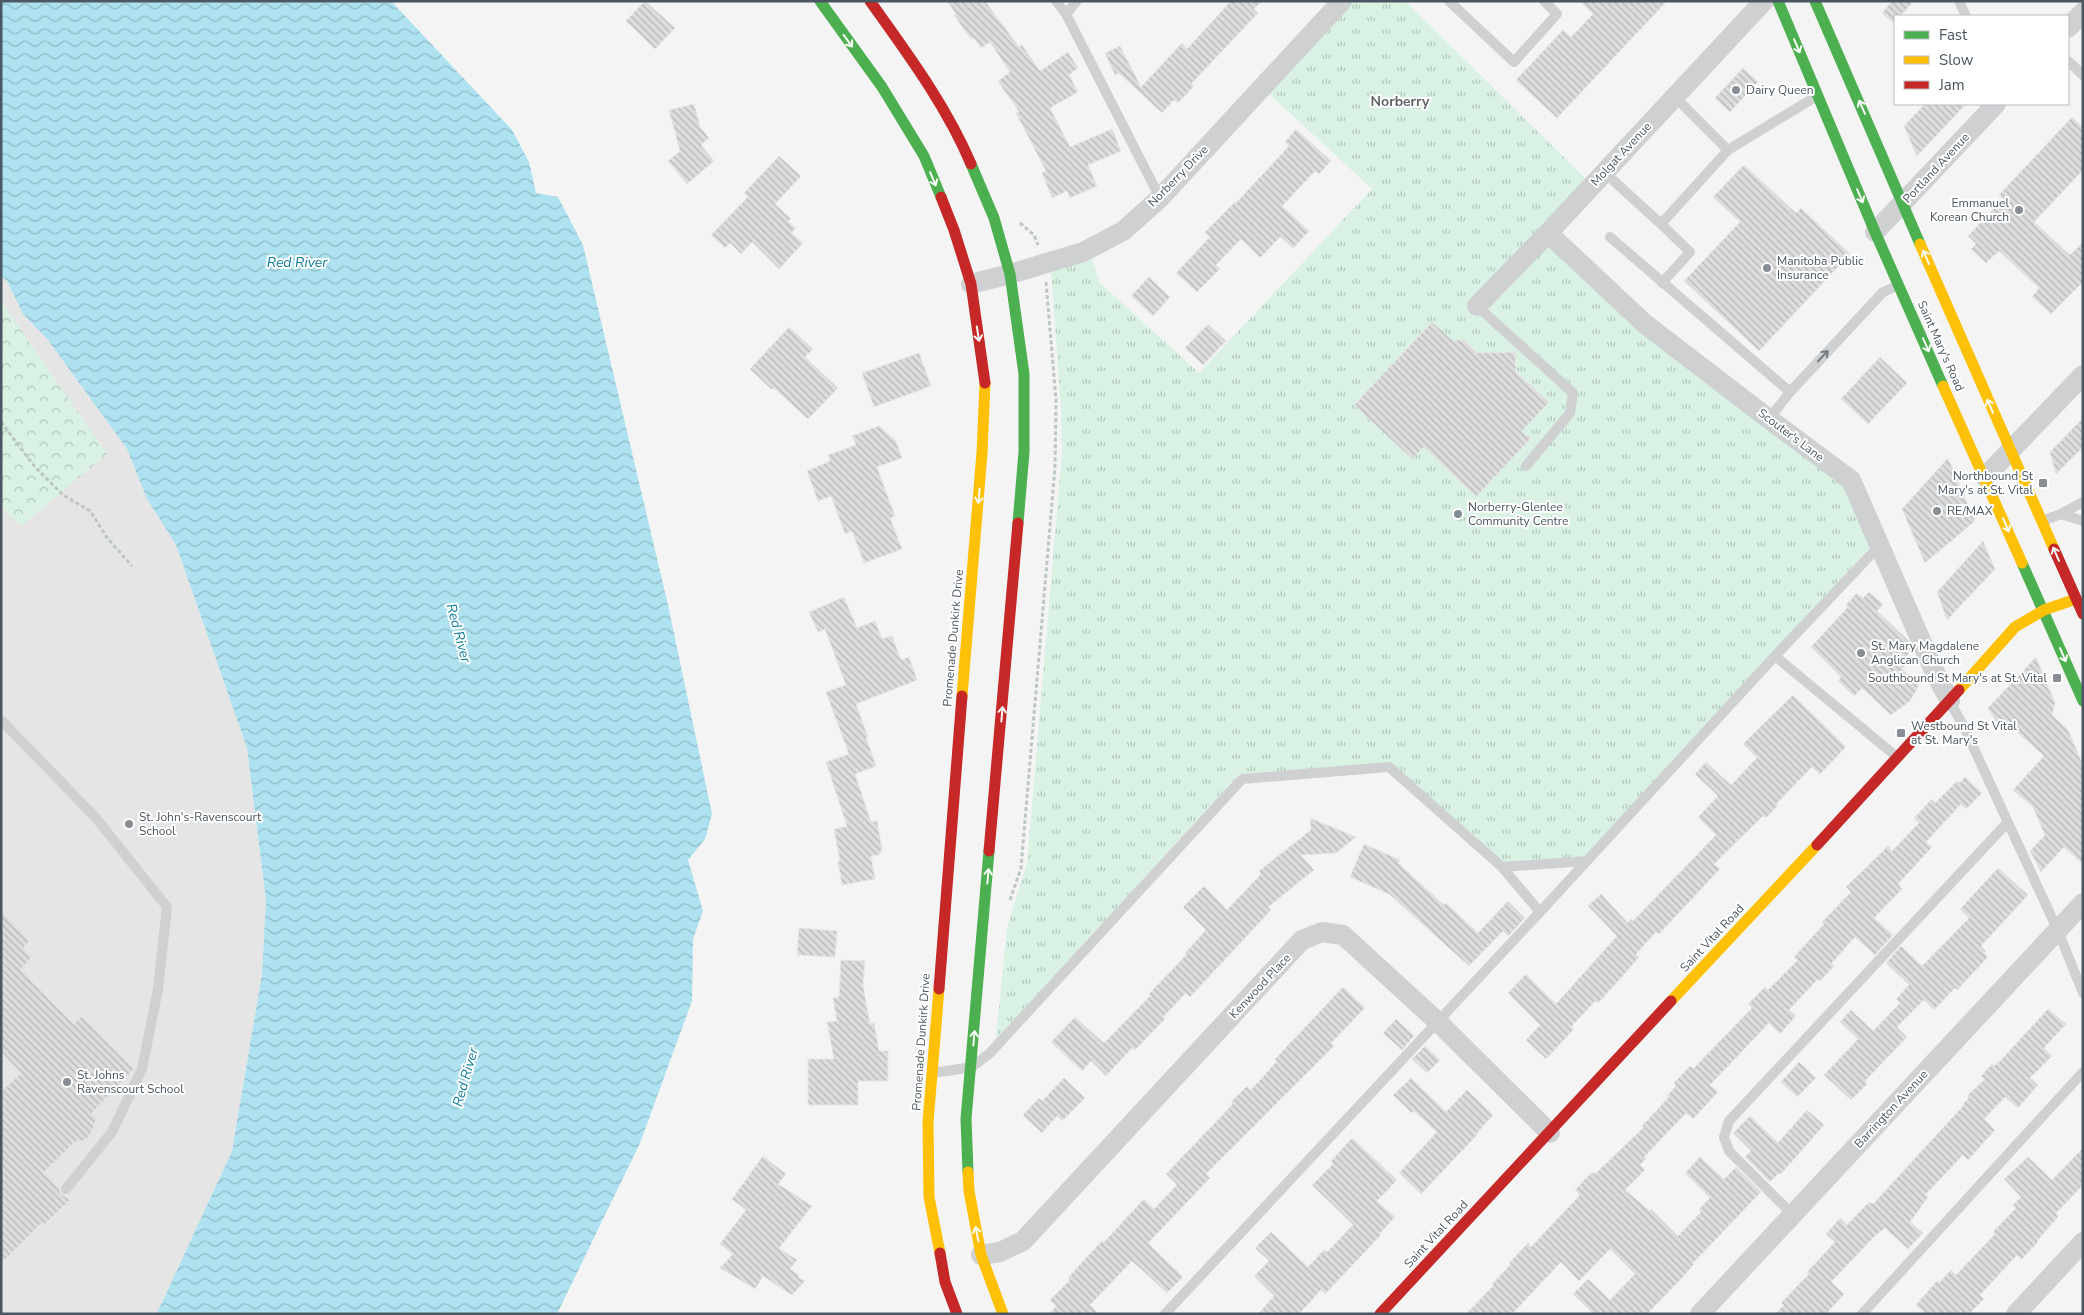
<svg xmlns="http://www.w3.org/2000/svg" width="2084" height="1315" font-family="'Nunito Sans',sans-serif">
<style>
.education{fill:#e6e5e6}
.forest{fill:url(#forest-crowns)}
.park{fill:url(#park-tufts)}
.water{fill:url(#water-waves)}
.building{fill:url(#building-back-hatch);stroke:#e5e6e7}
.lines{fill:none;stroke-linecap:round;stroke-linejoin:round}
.path{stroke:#bcc7c4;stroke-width:3;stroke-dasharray:4 2.5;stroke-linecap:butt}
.lane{stroke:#ced0d2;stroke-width:10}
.street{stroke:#ced0d2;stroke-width:20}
.fast{stroke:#4caf50;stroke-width:11}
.slow{stroke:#ffc107;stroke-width:11}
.jam{stroke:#c62828;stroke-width:11}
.oneway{stroke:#f6fbf6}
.oneway2{stroke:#727b83}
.poi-dot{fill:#868d94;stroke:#fff;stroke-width:2}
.labels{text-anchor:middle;stroke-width:4;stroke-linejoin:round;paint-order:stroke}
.poi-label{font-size:12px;fill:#4a5661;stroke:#fff;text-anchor:start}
.street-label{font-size:12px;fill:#4a5661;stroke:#fff}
.neighbourhood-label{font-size:14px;font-weight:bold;fill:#5f6368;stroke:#fff}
.water-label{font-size:14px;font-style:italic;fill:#0c7c9b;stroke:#fff}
</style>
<defs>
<pattern id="forest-crowns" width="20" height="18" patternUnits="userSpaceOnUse" patternTransform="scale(1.25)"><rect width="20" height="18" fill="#d9f2e3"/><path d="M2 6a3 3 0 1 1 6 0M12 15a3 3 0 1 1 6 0" fill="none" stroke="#b2c7bb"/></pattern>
<pattern id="park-tufts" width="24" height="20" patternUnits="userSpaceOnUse" patternTransform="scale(1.25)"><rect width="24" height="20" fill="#d9f2e3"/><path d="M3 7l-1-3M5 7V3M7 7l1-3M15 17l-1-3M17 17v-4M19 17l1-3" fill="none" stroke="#b2c7bb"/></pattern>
<pattern id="water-waves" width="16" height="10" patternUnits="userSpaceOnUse" patternTransform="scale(1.25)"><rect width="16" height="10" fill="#aee2f0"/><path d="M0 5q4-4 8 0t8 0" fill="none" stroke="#90bac6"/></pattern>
<pattern id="building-back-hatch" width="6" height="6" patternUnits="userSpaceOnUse" patternTransform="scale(1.25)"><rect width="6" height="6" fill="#ddddde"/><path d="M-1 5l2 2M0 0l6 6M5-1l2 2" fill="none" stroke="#b5b6b7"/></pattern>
</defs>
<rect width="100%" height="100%" fill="#f4f4f4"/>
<path class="education" d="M1,276L7,281L23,314L48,340L127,449L147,499L176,545L247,748L266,900L262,974L232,1151L159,1309L155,1314H1Z"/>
<path class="forest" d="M1,301L107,454L21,526L1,506Z"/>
<path class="park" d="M1350,1H1405L1588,181L1542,232L1847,483L1872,545L1585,856L1502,867L1389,763L1239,774L996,1039L1007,928L1027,863L1062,453L1061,409L1051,269L1091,255L1099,282L1199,373L1372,189L1267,92Z"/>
<path class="water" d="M1,1H391L512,130L529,162L536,193L558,197L583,245L668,605L712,814L705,839L688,860L703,911L693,939L692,1001L640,1143L557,1314H155L159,1309L232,1151L262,974L266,900L247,748L176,545L147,499L127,449L48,340L23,314L7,281L1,276Z"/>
<path class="building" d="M645,1L675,28L655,49L626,21Z
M947,1H985L1019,47L1022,45L1040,71L1068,52L1078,68L1069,75L1078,92L1050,108L1070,147L1112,129L1121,151L1088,165L1097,186L1070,198L1067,191L1052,198L1042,173L1046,171L1016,113L1019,112L998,81L1010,72L990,42L981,48L974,38L971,39L954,15L956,14Z
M1231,1H1262L1254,9L1258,13L1191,84L1194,86L1178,103L1174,100L1162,113L1119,73L1115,75L1105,53L1120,46L1141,87L1182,43L1187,49Z
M1580,1H1667L1557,118L1516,80L1563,30L1571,37L1593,14Z
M1892,1H1914L1900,16H1895V21L1893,23L1882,13Z
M1743,68L1758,82L1730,112L1715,98Z
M694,104L700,127L709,138L701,145L714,161L687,184L668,161L680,151L669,110Z
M1925,104H1966L1917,156L1904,126Z
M2072,117L2083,128V170L2034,222L2070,255L2083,242V282L2051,314L2032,297L2039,288L1999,251L1986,263L1971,249L1976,244L1968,236L2003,199L1999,195Z
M1296,129L1331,161L1319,174L1315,171L1282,206L1309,231L1293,248L1280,237L1260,258L1241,239L1216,265L1220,269L1197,292L1176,273L1210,237L1205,232L1235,202L1236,203L1289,146L1285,142Z
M779,156L801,176L775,204L791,219L788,221L796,228L791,233L803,243L779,269L752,242L741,254L730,243L725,248L711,235L748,197L744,193Z
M1744,165L1796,213L1801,208L1850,254L1759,351L1684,281L1740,222L1713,197Z
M1149,277L1170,297L1153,316L1131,296Z
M1432,322L1452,340H1464L1477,353L1515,352L1516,372L1549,402L1522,431L1531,438L1476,497L1424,447L1412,459L1354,405Z
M1208,324L1226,341L1203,365L1185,348Z
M789,327L813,349L805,357L838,388L808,419L774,388L772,390L750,369Z
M919,353L931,386L874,407L862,373Z
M1880,357L1907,383L1868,424L1841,399Z
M2083,418V447L2056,474L2050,452Z
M879,426L896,441L902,458L877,467L895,516L890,518L902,549L864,563L852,531L845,534L831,496L818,501L807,471L830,461L828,455L856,445L852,436Z
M1948,458L1975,521L1925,563L1902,509Z
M1983,541L1995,569L1947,620L1937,592Z
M1869,592L1883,604L1877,611L1908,640L1912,650L1904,659L1908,663L1902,669L1919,685L1910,701L1891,715L1862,688L1854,696L1838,681L1841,677L1811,647L1848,607L1846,605L1857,593L1863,598Z
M844,597L857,628L875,621L882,639L892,636L901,660L909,657L917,680L856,704L868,737H866L876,766L855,774L871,822L877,821L882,849L879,855L871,856L875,879L842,885L838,861H840L834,829L847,826L826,762L849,754L826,692L846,685L825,629L818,632L809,612Z
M2036,657L2055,703L2052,715L2068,730L2083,765V864L2064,847L2041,872L2030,851L2045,835L2033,807L2013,790L2044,756L2008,724L2001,730L1988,708Z
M1793,695L1846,747L1820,774L1812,767L1776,804L1778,805L1766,818L1763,816L1714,864L1720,869L1659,934L1656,932L1636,954L1639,957L1613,987L1598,1003L1595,1001L1571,1027L1574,1029L1546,1059L1526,1040L1540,1025L1508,993L1526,974L1556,1004L1617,936L1588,906L1601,894L1628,923L1631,919L1633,921L1716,835L1698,817L1718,796L1695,774L1706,762L1731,785L1757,758L1743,744Z
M1965,777L1982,793L1966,809L1961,804L1926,842L1932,847L1898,884L1902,889L1874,918L1893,935L1875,955L1855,937L1831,964L1834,966L1820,981L1818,979L1789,1010L1796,1016L1780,1034L1769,1023L1710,1085L1718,1092L1693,1119L1686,1113L1644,1157L1646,1159L1640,1165L1645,1170L1625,1190L1650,1211L1651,1209L1678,1236L1701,1212L1699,1209L1710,1198L1685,1173L1700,1157L1724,1179L1736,1167L1761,1192L1693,1263L1694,1264L1681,1279L1647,1314H1593L1573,1294L1588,1279L1610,1300L1635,1274L1610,1249L1579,1281L1561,1262L1512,1314H1466L1494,1285L1492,1284L1511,1264L1509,1263L1528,1243L1531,1247L1580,1195L1575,1190L1592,1172L1595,1174L1644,1127L1642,1126L1669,1097L1667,1096L1676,1086L1674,1083L1690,1066L1693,1069L1752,1008L1748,1004L1765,987L1768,990L1798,960L1794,957L1824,924L1822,922L1851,892L1846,887L1888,846L1892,851L1919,823L1914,818L1932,799L1935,803L1957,781L1960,783Z
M1310,818L1356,837L1336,853L1301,855L1314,870L1268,907L1271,910L1190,997L1186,993L1163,1017L1165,1019L1135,1050L1132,1048L1106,1076L1091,1061L1082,1071L1051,1042L1075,1017L1104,1043L1151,995L1149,994L1187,954L1185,953L1206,930L1183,907L1204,886L1227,910L1261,874L1259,871L1311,830Z
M1364,844L1400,860L1398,863L1444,905L1446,903L1478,933L1508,901L1525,918L1508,936L1503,931L1469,966L1389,894L1350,877Z
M1998,868L2028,895L1981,946L1986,951L1984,953L1988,957L1957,990L1955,988L1934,1010L1924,1000L1897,1027L1907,1037L1865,1081L1867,1084L1851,1100L1824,1075L1858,1039L1840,1022L1851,1010L1873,1031L1900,1003L1896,999L1909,985L1886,963L1901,946L1922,966L1969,918L1960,909Z
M1,911L30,941L23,948L32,957L21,969L74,1024L82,1016L134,1069L92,1113L97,1118L90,1136L83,1141L75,1142L44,1172L59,1188L61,1194L70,1200L44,1225L42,1223L1,1264V1092L21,1073L1,1052Z
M799,928L837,931L835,957L797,955Z
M841,960L865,961L863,985L870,1024L874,1023L879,1051H888V1081H858V1105H808V1059H834L827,1022L837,1021L833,998L839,997Z
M1343,987L1365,1008L1331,1043L1334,1046L1206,1174L1210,1178L1148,1243L1183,1277L1167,1293L1132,1261L1090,1305L1099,1314H1049L1056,1306L1050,1300L1070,1280L1068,1278L1085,1259L1102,1241L1104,1242L1144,1199L1154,1209L1177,1185L1166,1174L1233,1104L1231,1102L1247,1086L1251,1090L1277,1061L1275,1059Z
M2048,1009L2066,1024L2044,1048L2052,1056L2030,1078L2038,1085L2018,1108L2005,1097L1984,1119L1995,1130L1968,1160L1963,1155L1925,1195L1928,1197L1910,1222L1923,1233L1908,1249L1885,1228L1876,1235L1831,1282L1844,1294L1826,1314H1775L1784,1305L1781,1303L1809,1274L1807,1272L1835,1242L1826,1234L1840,1218L1847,1225L1869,1202L1873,1204L1964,1105L1963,1104L1969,1098L1967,1096L1985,1079L1981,1076L1992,1064L1994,1066L2001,1060Z
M1396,1019L1414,1036L1402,1050L1383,1033Z
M1425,1046L1440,1060L1427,1073L1412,1059Z
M1799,1062L1816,1078L1797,1097L1781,1082Z
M1064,1078L1085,1098L1062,1121L1057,1116L1042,1133L1023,1115L1039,1098L1042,1101Z
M1411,1078L1446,1112L1467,1090L1493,1115L1476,1134L1477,1135L1421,1194L1399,1173L1437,1132L1414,1111L1412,1113L1393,1095Z
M1807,1110L1824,1125L1781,1174L1779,1173L1770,1182L1745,1157L1751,1151L1733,1133L1750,1116L1778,1143Z
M1352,1138L1397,1180L1377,1201L1395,1217L1379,1234L1381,1235L1325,1294L1321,1290L1299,1314H1258L1274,1296L1254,1276L1269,1261L1255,1248L1271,1232L1308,1267L1324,1250L1327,1252L1353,1225L1312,1185L1333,1164L1331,1161Z
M2083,1148V1185L2056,1213L2058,1217L2037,1241L2038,1242L2022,1259L2017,1255L1980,1295L1984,1299L1969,1314H1926L1916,1305L1937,1281L1939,1283L1951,1270L1956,1275L1995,1234L1993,1232L2016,1208L2013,1205L2021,1197L2004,1179L2028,1157L2052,1180Z
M763,1156L786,1174L778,1184L812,1206L779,1248L797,1260L790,1269L799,1275L798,1277L805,1281L792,1295L763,1276L755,1289L720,1268L733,1254L720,1244L746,1210L732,1199Z"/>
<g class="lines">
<path class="path" d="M1020,223L1034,235L1038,245
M1,422L35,467L63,495L90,511L108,539L132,566
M1010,900L1021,868L1055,467L1056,400L1046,282"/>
<path class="lane" d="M1056,1L1066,14L1160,198
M1449,1L1514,62L1557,14L1544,1
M1959,1L1966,16
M1066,14L1077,1
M2068,61L2083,75
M1675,97L1728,150
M1604,172L1661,224L1728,150L1817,96
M1661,224L1690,252L1662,283
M1610,237L1790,392
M1477,306L1573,393L1570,413L1526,466
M1769,419L1790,392L1883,292L1897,286
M2061,514L2083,521
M2042,521L2061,514L2083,502
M1775,656L1897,757
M1950,702L1964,727L2058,931L2083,993
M1,720L96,818L167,907L158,989L142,1069L112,1132L66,1189
M1502,867L1587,861
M933,1073L972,1067L990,1053L1242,779L1389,767L1502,867L1540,912
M1792,1214L1729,1151L1724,1137L1729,1121L2007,823
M1165,1314L1540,912L1775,656L1880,545
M1862,1314L2083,1072"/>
<path class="street" d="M2068,28L2083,12
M1875,232L1996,104
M1548,233L1645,324L1769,419L1851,480L1936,675L1950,701
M971,284L1010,274L1083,252L1123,231L1160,198L1342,1
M1477,306L1548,233L1764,1
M1985,477L2083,375
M981,1255L1000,1252L1023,1241L1302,940L1322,932L1343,935L1438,1022L1550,1133
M1700,1314L2083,903
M2016,1314L2083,1242"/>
<path class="fast" d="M820,1L882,87L924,156L941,197
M1778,1L1875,232L1943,386
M1815,1L1920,244
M971,164L994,218L1010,274L1024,374V452L1018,523
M2022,563L2083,701
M968,1172L966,1119L989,851"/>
<path class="slow" d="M1920,244L2054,549
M1943,386L2022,563
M1959,690L2015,627L2044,610L2076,599
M962,696L982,453L985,383
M939,989L928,1122L929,1197L940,1253
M1671,1001L1817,845
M968,1172L969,1191L981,1255L1003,1314"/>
<path class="jam" d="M870,1C907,53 946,105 971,164
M941,197L954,230L971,284L985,383
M2054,549L2083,614
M1817,845L1959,690
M989,851L1018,523
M939,989L962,696
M940,1253L945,1282L957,1314
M1380,1314L1671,1001"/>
</g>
<defs><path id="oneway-shaft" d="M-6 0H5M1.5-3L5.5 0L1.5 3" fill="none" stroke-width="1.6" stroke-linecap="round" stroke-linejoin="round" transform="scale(1.25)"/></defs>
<g class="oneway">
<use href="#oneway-shaft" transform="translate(848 41) rotate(54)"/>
<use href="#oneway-shaft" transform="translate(1797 46) rotate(67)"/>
<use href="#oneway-shaft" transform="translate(1862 107) rotate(-114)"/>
<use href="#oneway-shaft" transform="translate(933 179) rotate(67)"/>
<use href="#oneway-shaft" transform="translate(1860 196) rotate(67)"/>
<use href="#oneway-shaft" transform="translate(1926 257) rotate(-113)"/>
<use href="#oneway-shaft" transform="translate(978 334) rotate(81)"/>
<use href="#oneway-shaft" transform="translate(1926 345) rotate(66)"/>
<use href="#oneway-shaft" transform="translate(1990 406) rotate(-113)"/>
<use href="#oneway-shaft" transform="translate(979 496) rotate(95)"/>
<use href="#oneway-shaft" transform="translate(2006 525) rotate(66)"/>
<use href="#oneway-shaft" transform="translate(2056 554) rotate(-114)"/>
<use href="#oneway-shaft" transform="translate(2063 655) rotate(67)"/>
<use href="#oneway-shaft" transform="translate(1002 714) rotate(-85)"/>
<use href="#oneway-shaft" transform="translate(988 876) rotate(-85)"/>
<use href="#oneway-shaft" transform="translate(974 1038) rotate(-85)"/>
<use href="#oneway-shaft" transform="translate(977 1234) rotate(-101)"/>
</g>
<use class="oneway2" href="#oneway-shaft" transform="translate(1823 356) rotate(-47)"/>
<g class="poi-dot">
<circle cx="1736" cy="90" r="5"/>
<circle cx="2019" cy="210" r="5"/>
<circle cx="1767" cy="268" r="5"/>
<rect x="2038" y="478" width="10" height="10" rx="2.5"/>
<circle cx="1937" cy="511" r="5"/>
<circle cx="1458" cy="514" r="5"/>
<circle cx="1861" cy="653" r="5"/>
<rect x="2052" y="673" width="10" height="10" rx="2.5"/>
<rect x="1896" y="728" width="10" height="10" rx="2.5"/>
<circle cx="129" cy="824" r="5"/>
<circle cx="67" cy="1082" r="5"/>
</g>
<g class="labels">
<g class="poi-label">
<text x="1746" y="94">Dairy Queen</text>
<text x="2009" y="207" text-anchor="end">Emmanuel<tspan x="2009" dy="14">Korean Church</tspan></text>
<text x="1777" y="265">Manitoba Public<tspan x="1777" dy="14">Insurance</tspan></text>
<text x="2033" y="480" text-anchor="end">Northbound St<tspan x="2033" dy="14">Mary's at St. Vital</tspan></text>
<text x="1468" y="511">Norberry-Glenlee<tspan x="1468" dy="14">Community Centre</tspan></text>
<text x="1947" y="515">RE/MAX</text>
<text x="1871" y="650">St. Mary Magdalene<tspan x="1871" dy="14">Anglican Church</tspan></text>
<text x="2047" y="682" text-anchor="end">Southbound St Mary's at St. Vital</text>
<text x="1911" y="730">Westbound St Vital<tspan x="1911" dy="14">at St. Mary's</tspan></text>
<text x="139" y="821">St. John's-Ravenscourt<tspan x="139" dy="14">School</tspan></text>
<text x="77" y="1079">St. Johns<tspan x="77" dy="14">Ravenscourt School</tspan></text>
</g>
<g class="street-label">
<text transform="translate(1621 154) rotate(-47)" y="4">Molgat Avenue</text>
<text transform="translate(1936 168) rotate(-47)" y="4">Portland Avenue</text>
<text transform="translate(1178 176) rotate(-46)" y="4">Norberry Drive</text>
<text transform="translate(1941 346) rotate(66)" y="4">Saint Mary's Road</text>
<text transform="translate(1791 435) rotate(37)" y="4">Scouter's Lane</text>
<text transform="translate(953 638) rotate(-85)" y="4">Promenade Dunkirk Drive</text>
<text transform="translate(1712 938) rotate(-47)" y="4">Saint Vital Road</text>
<text transform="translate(1260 986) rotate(-47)" y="4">Kenwood Place</text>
<text transform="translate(921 1042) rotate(-86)" y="4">Promenade Dunkirk Drive</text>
<text transform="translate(1891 1109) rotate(-47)" y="4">Barrington Avenue</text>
<text transform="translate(1436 1234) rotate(-47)" y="4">Saint Vital Road</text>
</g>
<g class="neighbourhood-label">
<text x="1400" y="106">Norberry</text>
</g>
<g class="water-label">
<text x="297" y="267">Red River</text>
<text transform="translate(459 633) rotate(75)" y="5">Red River</text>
<text transform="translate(465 1077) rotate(-74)" y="5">Red River</text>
</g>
</g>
<rect width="2084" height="1315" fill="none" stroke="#4a5661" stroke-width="5"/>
<rect x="1894" y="15" width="175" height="90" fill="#ffffff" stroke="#b7bbc0"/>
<rect x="1904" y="31" width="25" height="8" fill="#4caf50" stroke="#b7bbc0"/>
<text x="1939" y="40" font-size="15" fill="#4a5661">Fast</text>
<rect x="1904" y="56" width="25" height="8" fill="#ffc107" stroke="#b7bbc0"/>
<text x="1939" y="65" font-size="15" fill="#4a5661">Slow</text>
<rect x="1904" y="81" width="25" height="8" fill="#c62828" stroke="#b7bbc0"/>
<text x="1939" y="90" font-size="15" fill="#4a5661">Jam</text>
</svg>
